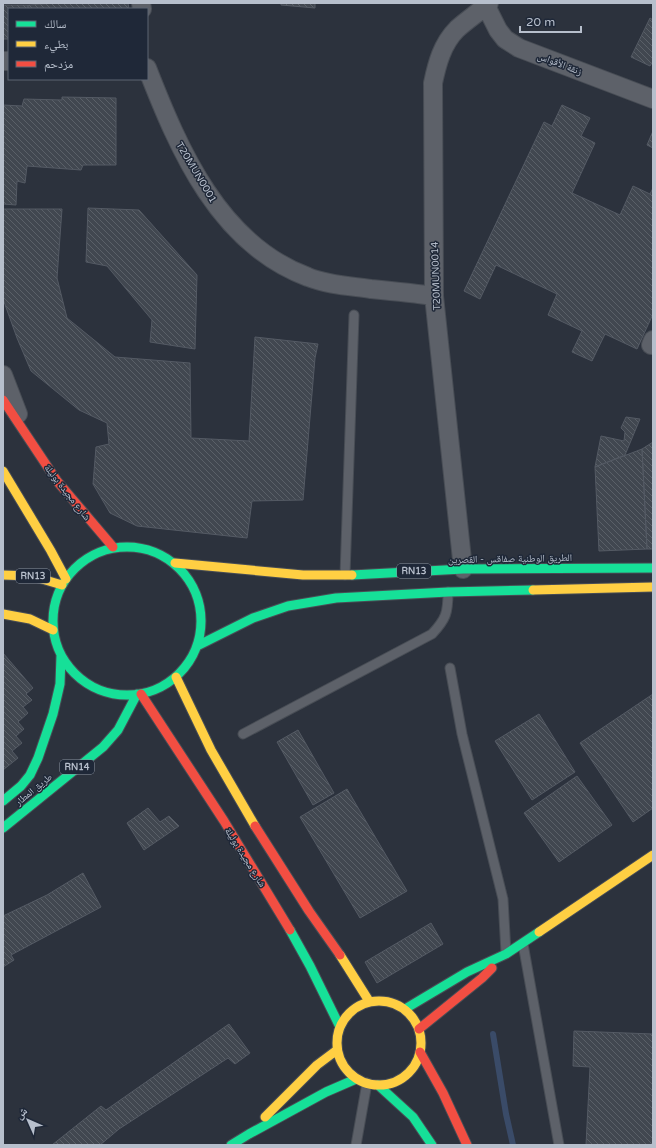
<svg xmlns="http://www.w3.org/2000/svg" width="656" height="1148" font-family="'Varela Round','Noto Naskh Arabic',sans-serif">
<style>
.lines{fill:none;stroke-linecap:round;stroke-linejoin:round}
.stream{stroke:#3a4b68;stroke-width:6}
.building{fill:url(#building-back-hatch);stroke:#545a64}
.lane-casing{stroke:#484d55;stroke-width:11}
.street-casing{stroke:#484d55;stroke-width:20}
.fast-casing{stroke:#484d55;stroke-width:11}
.slow-casing{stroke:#484d55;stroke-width:11}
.jam-casing{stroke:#484d55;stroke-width:11}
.lane{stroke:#5d6169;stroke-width:9}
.street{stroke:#5d6169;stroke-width:18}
.fast{stroke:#16e098;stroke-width:9}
.slow{stroke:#ffcf43;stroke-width:9}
.jam{stroke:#f24e42;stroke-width:9}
.labels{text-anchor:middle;stroke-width:3;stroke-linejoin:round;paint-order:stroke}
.shield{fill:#1f2838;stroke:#8992a0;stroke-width:1}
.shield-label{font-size:9px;font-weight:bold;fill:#b7bfcc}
.street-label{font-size:10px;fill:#b7bfcc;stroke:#1f2838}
</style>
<defs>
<pattern id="building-back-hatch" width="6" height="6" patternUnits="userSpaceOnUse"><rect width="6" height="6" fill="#414750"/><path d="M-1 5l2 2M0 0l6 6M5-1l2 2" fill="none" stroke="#5a6068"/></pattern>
</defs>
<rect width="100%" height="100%" fill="#2c323d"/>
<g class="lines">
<path class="stream" d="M493,1034L506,1114L513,1145"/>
</g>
<path class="building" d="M57,3H128L129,9H28V5Z
M281,3H315V8L281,5Z
M3,5H28V9H9V39H3Z
M650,18L653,20V61L650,66L631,57Z
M62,97L116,98V165H83L81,170L27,166L25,183L17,181L16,205L3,204V105L22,106L24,99L62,100Z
M562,105L590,118L581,136L595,143L572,193L620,215L633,186L650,194L653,188V314L637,349L605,334L592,361L572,352L582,331L548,315L557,294L496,265L480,299L464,291L544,122L552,126Z
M653,131V148L647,145Z
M88,208L139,210L197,275L195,349L150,342L152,320L107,266L86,262Z
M3,209H62L57,278L67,318L115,357L190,363L191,438L249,441L255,337L318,344L315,358L303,500L252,501L247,538L137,526L110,513L93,484L96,447L109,444L107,423L79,410L31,371L17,338L3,299Z
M626,417L640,419L625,455L595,467L601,436L624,441L625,432L621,428Z
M653,442V549H647L642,449Z
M642,449L647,549L599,551L595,467Z
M3,653L33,688L26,694L32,700L23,707L28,713L18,722L24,729L16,736L22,743L12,751L18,758L3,770Z
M653,694V808L633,822L580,743Z
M539,714L575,772L532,800L495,741Z
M298,730L334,793L313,805L277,742Z
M577,776L612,825L559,862L524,813Z
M347,789L407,891L360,918L300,817Z
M148,808L160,822L169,816L179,826L144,850L127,823Z
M83,873L101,907L11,955L14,960L3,967V916L47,895Z
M431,923L443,944L377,983L365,962Z
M229,1024L250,1053L235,1064L228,1058L119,1129L100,1145H52L101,1106L106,1110Z
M574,1031L653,1034V1145H586L590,1067L573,1066Z"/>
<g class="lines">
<defs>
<path id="lane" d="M345,575L354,315
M450,668L462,734L503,899L506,953
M243,734L432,634C446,619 448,613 448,592
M523,944L559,1145
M356,1145L367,1083"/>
<path id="street" d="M141,3L142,9
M486,6L498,30L505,39L519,48L653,99
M3,61H9
M147,68C179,150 219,244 308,277C328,285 350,286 371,289C392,291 413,293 434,296
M651,345L653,340
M3,375L18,414
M463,569L434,296L433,83C437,64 442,44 457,29C467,20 479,12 489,3"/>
<path id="fast" d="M53 621a74 74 0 1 1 148 0a74 74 0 1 1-148 0Z
M352,575L463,569L653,568
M197,646L253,618L288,606L336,598L448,592L533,590
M3,801L21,786L30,775L38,758L53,714L60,684L61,656
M3,828L103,747L118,730L137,694
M290,930L310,966L340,1027
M405,1009L467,972L506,954L539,932
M378,1085L413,1117L432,1145
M231,1145L249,1134L326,1092L356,1079"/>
<path id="slow" d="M3,471L51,551L66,579
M175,563L303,575H352
M3,575L32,576L62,585
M533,590L653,587
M3,614L30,619L53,630
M176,677L211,750L255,826
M539,932L653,855
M340,955L369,1001
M337 1043a42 42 0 1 1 84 0a42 42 0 1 1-84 0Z
M265,1117L317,1065L337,1050"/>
<path id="jam" d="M3,400L57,481L113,547
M141,694L224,821L290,930
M255,826L309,911L340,955
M419,1029L482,978L492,968
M420,1052L443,1093L467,1145"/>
</defs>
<use href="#lane" class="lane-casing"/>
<use href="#street" class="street-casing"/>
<use href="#fast" class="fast-casing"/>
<use href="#slow" class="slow-casing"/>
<use href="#jam" class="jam-casing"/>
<use href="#lane" class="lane"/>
<use href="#street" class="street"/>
<use href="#fast" class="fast"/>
<use href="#slow" class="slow"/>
<use href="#jam" class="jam"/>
</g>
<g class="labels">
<g class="shield">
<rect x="397" y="564" width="34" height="14" rx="3"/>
<rect x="16" y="569" width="34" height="14" rx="3"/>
<rect x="60" y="760" width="34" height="14" rx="3"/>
</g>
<g class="shield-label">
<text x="414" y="574">RN13</text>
<text x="33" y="579">RN13</text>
<text x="77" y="770">RN14</text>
</g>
<g class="street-label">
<text transform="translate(560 63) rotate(21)" y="4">زنقة الأقواس</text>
<text transform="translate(197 172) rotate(59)" y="4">T20MUN0001</text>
<text transform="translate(435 276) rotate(-92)" y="4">T20MUN0014</text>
<text transform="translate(68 492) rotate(52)" y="4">شارع مجيدة بوليلة</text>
<text transform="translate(510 558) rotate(-1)" y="4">الطريق الوطنية صفاقس - القصرين</text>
<text transform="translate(33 789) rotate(-39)" y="4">طريق المطار</text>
<text transform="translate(246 857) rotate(58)" y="4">شارع مجيدة بوليلة</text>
</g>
</g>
<rect width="656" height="1148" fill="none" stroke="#b7bfcc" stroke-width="8"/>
<rect x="8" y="8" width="140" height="72" fill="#1f2838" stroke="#5c6473"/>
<rect x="16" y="21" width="20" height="6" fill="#16e098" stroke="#5c6473"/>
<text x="44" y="28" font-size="12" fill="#b7bfcc">سالك</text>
<rect x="16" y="41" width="20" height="6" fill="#ffcf43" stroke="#5c6473"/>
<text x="44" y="48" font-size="12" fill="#b7bfcc">بطيء</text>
<rect x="16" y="61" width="20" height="6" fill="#f24e42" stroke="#5c6473"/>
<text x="44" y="68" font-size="12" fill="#b7bfcc">مزدحم</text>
<g transform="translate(28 1120) rotate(315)" stroke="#1f2838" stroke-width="3" paint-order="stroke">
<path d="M0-3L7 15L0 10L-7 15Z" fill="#b7bfcc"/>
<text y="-6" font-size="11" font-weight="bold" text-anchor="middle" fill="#b7bfcc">ش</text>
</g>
<path d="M520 26v6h61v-6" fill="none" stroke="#b7bfcc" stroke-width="2"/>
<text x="526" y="26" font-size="12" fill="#b7bfcc" stroke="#1f2838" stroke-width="3" paint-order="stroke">20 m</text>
</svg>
